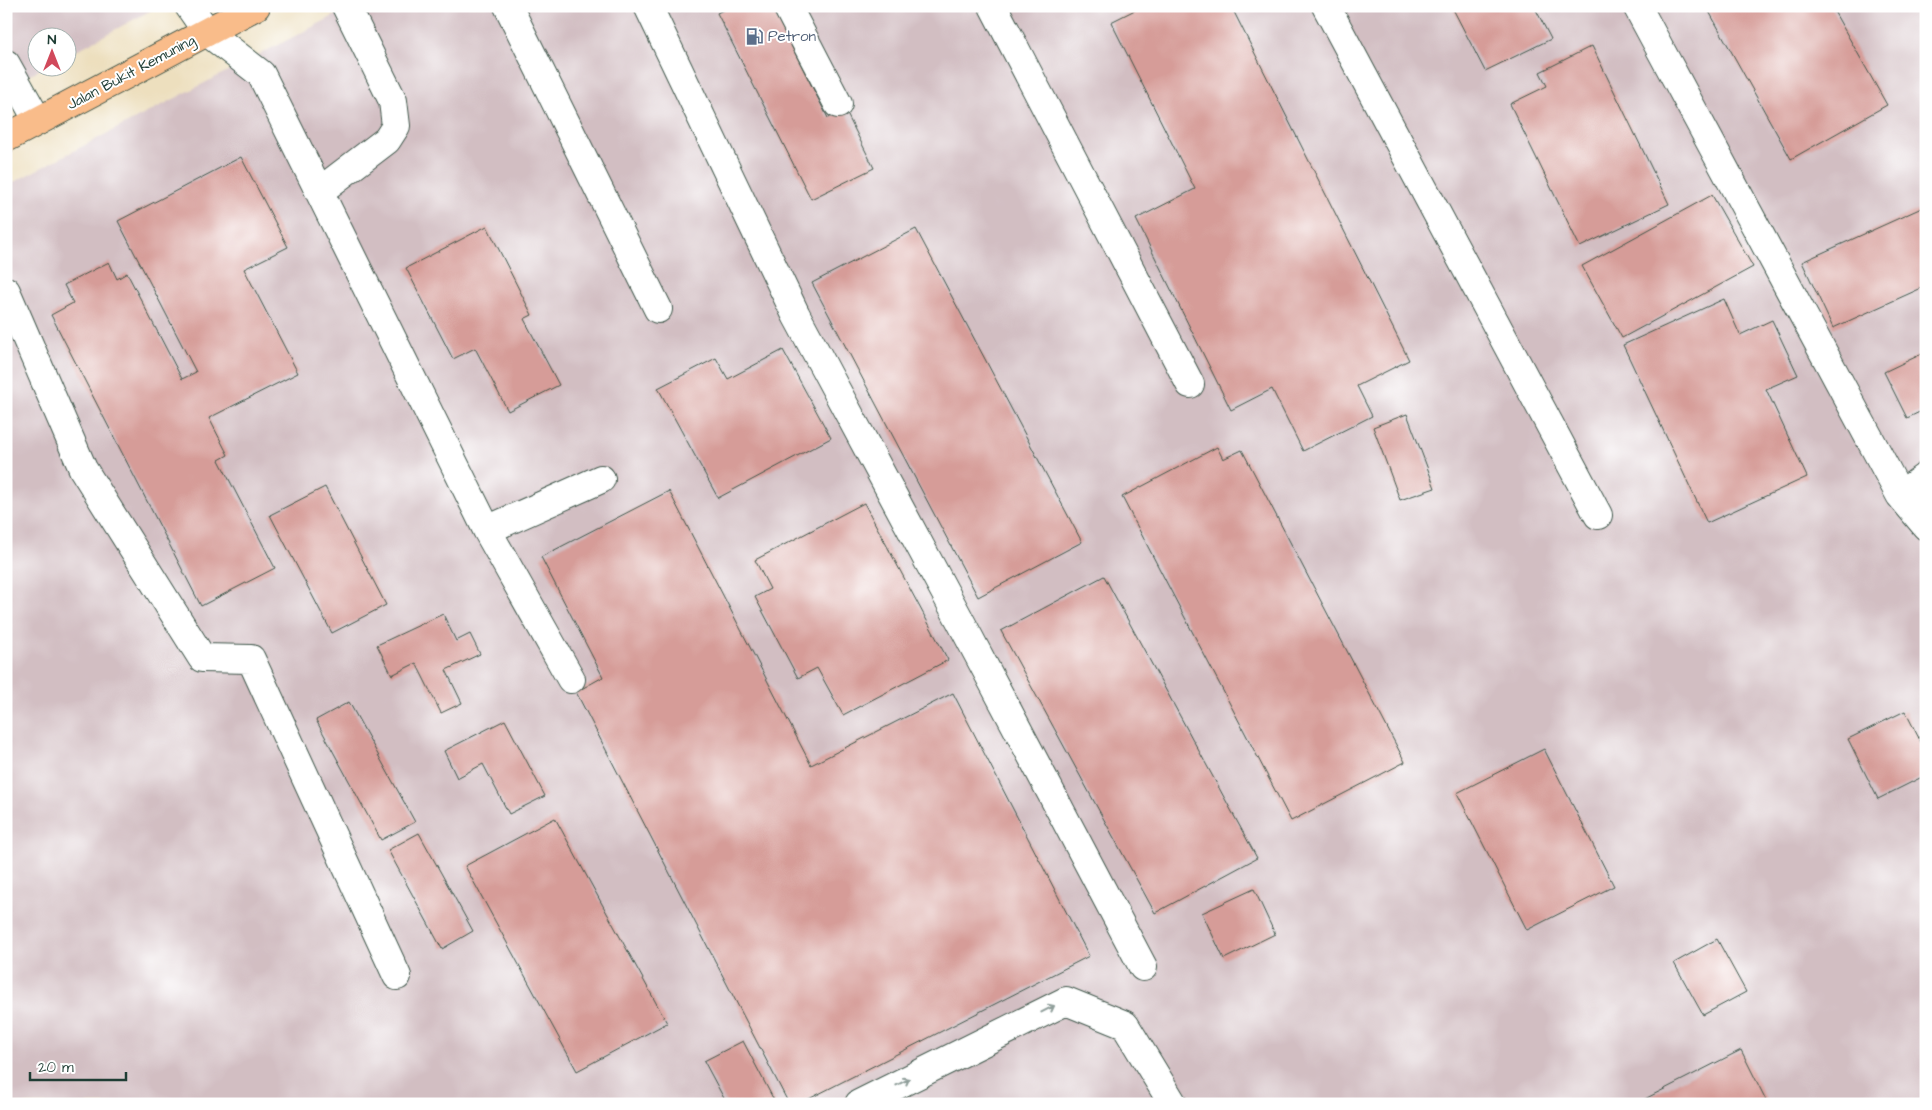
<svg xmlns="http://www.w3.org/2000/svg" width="1932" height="1110" font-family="'Architects Daughter',sans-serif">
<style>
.industrial{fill:#d2bec2}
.building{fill:#d69c98}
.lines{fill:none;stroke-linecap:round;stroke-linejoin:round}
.minor-casing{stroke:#3e5549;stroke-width:30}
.major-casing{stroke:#3e5549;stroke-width:30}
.minor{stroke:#fff;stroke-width:28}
.major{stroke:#f9bc8a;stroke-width:28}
.oneway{stroke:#8f9e9a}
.labels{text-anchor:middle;stroke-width:4;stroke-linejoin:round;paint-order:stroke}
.service-label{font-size:15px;fill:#4e5e75;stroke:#fff;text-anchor:start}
.street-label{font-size:15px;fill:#1f3d34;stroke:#fff}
</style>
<rect width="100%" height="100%" fill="#fff"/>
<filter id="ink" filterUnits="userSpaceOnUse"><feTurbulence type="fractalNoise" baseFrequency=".02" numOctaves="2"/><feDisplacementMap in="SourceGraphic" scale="10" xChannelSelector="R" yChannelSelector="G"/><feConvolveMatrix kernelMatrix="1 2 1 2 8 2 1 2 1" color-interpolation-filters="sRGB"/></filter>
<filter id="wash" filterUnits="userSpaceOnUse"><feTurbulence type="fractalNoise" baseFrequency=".0096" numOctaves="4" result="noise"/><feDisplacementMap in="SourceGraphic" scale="20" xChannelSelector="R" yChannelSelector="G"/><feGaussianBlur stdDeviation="1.12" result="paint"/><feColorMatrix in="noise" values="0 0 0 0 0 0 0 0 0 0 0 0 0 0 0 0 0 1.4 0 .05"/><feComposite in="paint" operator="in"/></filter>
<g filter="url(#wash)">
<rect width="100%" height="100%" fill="#eddfbe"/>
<path class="industrial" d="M6,6H159L68,55V38H38V68H43L6,87Z
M353,6H1926V1104H6V186Z"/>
<g id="blocks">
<path class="building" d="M731,6H771L828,118L845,110L874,168L811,199L717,13Z
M1143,6H1231L1409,360L1357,386L1372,416L1303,451L1272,389L1231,410L1136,219L1195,189L1111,22Z
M1458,6H1534L1551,39L1485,71L1453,9Z
M1706,6H1831L1887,105L1791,159Z
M1592,46L1669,204L1580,247L1510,104L1547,86L1540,72Z
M241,157L288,247L244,269L298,373L209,418L228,455L219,460L275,568L201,606L51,315L73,303L64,285L109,262L117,279L127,273L182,379L196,372L118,221Z
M1712,195L1753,267L1622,338L1582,266Z
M1926,206V286L1833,328L1802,262Z
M487,226L532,315L524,319L559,385L508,411L475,348L453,359L406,268Z
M916,229L1082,542L978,597L812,283Z
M1724,299L1740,335L1772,320L1798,375L1766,389L1807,477L1707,523L1623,345Z
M783,350L831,438L718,498L658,388L716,358L728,379Z
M1926,352V409L1907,418L1884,372Z
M1407,414L1435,488L1400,500L1373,427Z
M1217,447L1223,459L1242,450L1405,762L1291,821L1122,497Z
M325,487L386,605L332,633L270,515Z
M669,491L811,765L953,693L1089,956L799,1104H789L576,692L603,677L541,557Z
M864,503L948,660L843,715L817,668L798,678L755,597L770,589L755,560Z
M1104,576L1257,858L1155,913L1001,631Z
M443,614L456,641L470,634L480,654L446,670L462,703L441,713L416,663L392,675L377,645Z
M349,702L415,822L381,840L316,720Z
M1905,711L1926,752V775L1878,799L1848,739Z
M505,720L545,796L509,814L483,764L457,778L444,751Z
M1544,749L1614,886L1527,930L1457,793Z
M555,818L667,1023L577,1071L465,866Z
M419,833L473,931L442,949L388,850Z
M1254,889L1275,934L1224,959L1202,913Z
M1717,939L1746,992L1703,1015L1674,963Z
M743,1041L776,1104H727L704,1061Z
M1741,1050L1768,1104H1635Z"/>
</g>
</g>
<g filter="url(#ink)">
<use href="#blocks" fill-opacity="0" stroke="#3e5549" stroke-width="1"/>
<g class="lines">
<defs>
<path id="minor" d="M189,6L207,32L261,74L487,530L601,479
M508,6L658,309
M648,6L796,315L962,624L1143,967
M787,6L838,104
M993,6L1190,384
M1326,6L1598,515
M1637,6L1900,495L1926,526
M6,64L38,121
M320,191L387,140L396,126L393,101L346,6
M6,291L83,469L202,658L251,659L397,976
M1900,495L1926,476
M487,530L571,679
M859,1104L1066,1001L1125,1025L1173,1104"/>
<path id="major" d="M6,138L256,6"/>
</defs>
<use href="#minor" class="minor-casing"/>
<use href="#major" class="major-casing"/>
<use href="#minor" class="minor"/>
<use href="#major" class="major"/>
</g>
<defs><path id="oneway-shaft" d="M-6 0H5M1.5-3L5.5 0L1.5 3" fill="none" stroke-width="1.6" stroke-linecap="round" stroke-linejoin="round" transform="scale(1.25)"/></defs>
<g class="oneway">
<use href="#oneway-shaft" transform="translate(1048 1009) rotate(-27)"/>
<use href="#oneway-shaft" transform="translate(903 1082) rotate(-27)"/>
</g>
</g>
<defs>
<symbol id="fuel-bare" viewBox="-9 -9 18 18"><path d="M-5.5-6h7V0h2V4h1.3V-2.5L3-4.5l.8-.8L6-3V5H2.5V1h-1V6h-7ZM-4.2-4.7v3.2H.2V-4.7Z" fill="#5c6f8a" stroke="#fff" stroke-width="2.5" paint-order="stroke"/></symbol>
</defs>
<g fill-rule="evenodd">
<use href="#fuel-bare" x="742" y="24" width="25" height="25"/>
</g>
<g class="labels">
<g class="service-label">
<text x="768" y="41">Petron</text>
</g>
<g class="street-label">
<text transform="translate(131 72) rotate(-28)" y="5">Jalan Bukit Kemuning</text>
</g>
</g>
<rect width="1932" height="1110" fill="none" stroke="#fff" stroke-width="25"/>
<g transform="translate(52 52)"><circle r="24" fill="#ffffff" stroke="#a5b1ae"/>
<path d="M0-4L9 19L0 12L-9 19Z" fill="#d1495b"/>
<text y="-8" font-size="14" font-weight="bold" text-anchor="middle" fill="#1f3d34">N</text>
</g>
<path d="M30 1072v8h96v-8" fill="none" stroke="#1f3d34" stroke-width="2.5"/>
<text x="38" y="1072" font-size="15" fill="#1f3d34" stroke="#ffffff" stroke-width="4" paint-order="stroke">20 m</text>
</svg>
